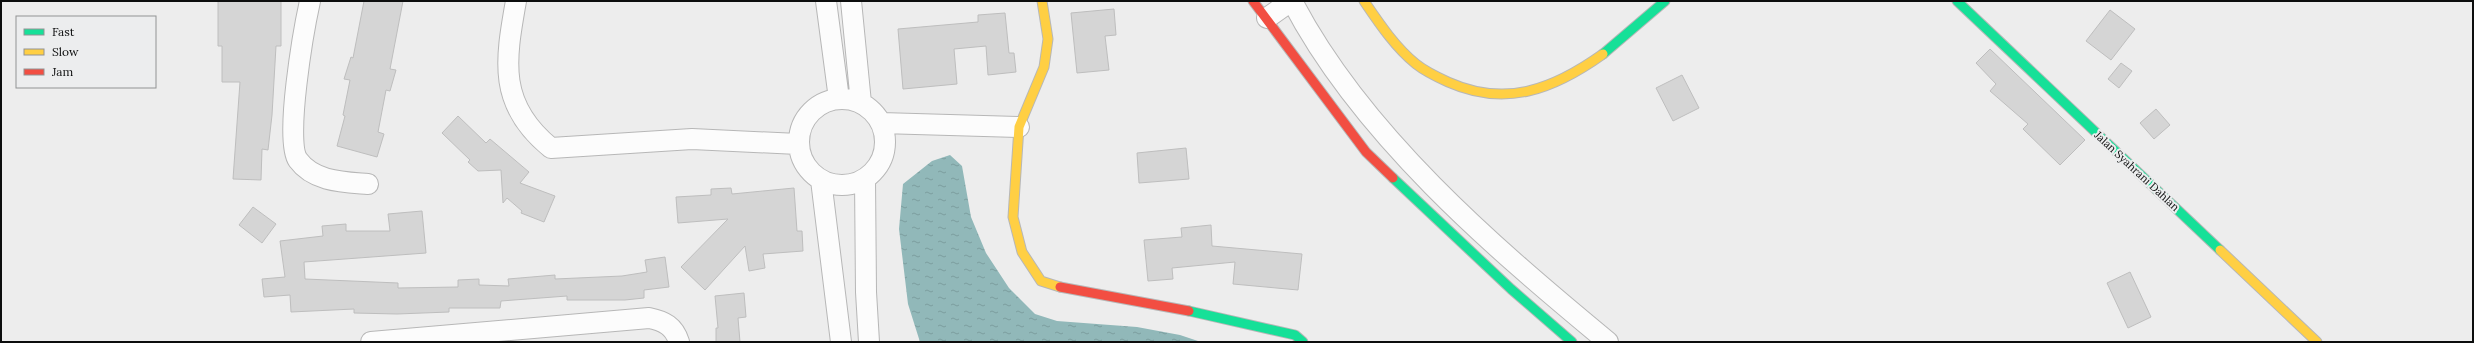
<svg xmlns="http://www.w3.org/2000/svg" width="2474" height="343" font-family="Lora,serif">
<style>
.water{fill:url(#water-ripples)}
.building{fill:#d5d5d5;stroke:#bebebe}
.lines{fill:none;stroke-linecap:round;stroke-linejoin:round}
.street-casing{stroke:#b7b7b7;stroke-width:22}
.fast-casing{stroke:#b7b7b7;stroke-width:11}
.slow-casing{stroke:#b7b7b7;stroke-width:11}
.jam-casing{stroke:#b7b7b7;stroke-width:11}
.street{stroke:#fcfcfc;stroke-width:20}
.fast{stroke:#16e098;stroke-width:9}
.slow{stroke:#ffcf43;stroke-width:9}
.jam{stroke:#f24e42;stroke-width:9}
.labels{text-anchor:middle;stroke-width:4;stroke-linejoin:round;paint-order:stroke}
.street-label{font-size:11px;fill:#0c0d0d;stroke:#ecedee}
</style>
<defs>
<pattern id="water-ripples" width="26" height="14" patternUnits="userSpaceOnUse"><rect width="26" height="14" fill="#91b8b9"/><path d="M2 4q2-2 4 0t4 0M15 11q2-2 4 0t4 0" fill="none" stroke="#7c9d9e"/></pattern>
</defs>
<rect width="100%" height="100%" fill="#ededed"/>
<path class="water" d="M950,155L962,166L971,217L986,253L1009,288L1035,314L1057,321L1137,327L1180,335L1201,342H920L908,304L899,229L903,184L932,161Z"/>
<path class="building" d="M218,1H281V46H276L272,115L268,150L262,149L261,180L233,179L240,82H222V46H218Z
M364,1H403L390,69L396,70L390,91L386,90L378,132L384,134L377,157L337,146L345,116L343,115L350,80L344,79L351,57L353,58Z
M1114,9L1116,35L1105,36L1109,70L1077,73L1071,13Z
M2110,10L2135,29L2111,60L2086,41Z
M1005,13L1009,53H1014L1016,72L988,75L986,46L954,49L957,84L903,89L898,29L978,22V15Z
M1990,49L2085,140L2060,165L2023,129L2028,124L1990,91L1996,84L1976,63Z
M2121,63L2132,71L2119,88L2108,79Z
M1682,75L1699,108L1673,121L1656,88Z
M2156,109L2170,125L2154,139L2140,123Z
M458,116L486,143L490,139L529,172L520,183L555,196L544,222L521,213L522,211L507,198L503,203L501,170L478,171L468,162L470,160L442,133Z
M1186,148L1189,179L1139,183L1137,153Z
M731,188L732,194L794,188L797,231H802L803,251L763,254L765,268L749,271L745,246L705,290L681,267L728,219L678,223L676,197L711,195V189Z
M253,207L276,224L262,243L239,225Z
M422,211L426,253L304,262L305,279L398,283V288L458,287V280L479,279V285L509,286L508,279L555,275V279L622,276L647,272L645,260L665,257L669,287L644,290V298L625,300H567V296L501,301L500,308H449V312L397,314L354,313V309L291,312L290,295L264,297L262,279L285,277L280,241L323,236L322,226L346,224V231H390L388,214Z
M1211,225L1212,246L1302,254L1298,290L1233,284L1235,262L1172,268L1173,279L1148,281L1144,240L1182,237L1181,228Z
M2130,272L2151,317L2128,328L2107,283Z
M744,293L746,317L738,318L740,342H716V328H718L715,296Z"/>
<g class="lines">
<defs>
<path id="street" d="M310,1C304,28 284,141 298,160C314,182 344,182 368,184
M516,1C505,62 498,105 551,148L692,139L798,144
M826,1L839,99
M851,1L861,103
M1292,1C1361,134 1493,247 1608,342
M1267,18L1291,1
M799 142a43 43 0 1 1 86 0a43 43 0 1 1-86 0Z
M881,123L1019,127
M865,179L866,292L869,342
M821,180L841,342
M371,342L649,318C664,321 674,326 679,342"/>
<path id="fast" d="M1957,1L2220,250
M1603,54L1665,1
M1393,178L1511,289L1572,342
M1189,311L1295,335L1303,342"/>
<path id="slow" d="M1042,1L1048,39L1044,67L1019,127L1013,217L1022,252L1041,281L1060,287
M1364,1C1379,23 1395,47 1416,64C1426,72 1437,77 1448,82C1506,108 1554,89 1603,54
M2220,250L2317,342"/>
<path id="jam" d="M1253,1L1366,152L1393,178
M1060,287L1189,311"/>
</defs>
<use href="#street" class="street-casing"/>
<use href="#fast" class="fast-casing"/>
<use href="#slow" class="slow-casing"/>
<use href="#jam" class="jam-casing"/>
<use href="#street" class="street"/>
<use href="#fast" class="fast"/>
<use href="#slow" class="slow"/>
<use href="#jam" class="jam"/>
</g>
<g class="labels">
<g class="street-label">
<text transform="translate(2137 171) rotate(43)" y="4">Jalan Syahrani Dahlan</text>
</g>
</g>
<rect width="2474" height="343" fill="none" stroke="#0c0d0d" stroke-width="4"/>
<rect x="16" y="16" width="140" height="72" fill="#ecedee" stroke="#929394"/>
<rect x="24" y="29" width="20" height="6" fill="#16e098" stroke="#929394"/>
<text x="52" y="36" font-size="12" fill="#0c0d0d">Fast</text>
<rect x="24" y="49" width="20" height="6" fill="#ffcf43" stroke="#929394"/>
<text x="52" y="56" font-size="12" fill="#0c0d0d">Slow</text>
<rect x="24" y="69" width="20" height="6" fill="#f24e42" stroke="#929394"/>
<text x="52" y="76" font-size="12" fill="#0c0d0d">Jam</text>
</svg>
